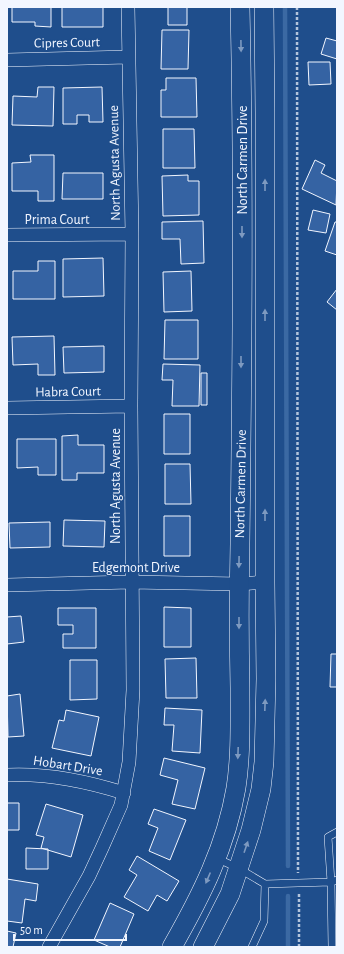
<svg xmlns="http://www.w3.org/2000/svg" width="344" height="954" font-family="'Alegreya Sans',sans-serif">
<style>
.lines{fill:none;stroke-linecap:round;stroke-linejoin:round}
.stream{stroke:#3b69a3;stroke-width:4.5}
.building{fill:#3563a3;stroke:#f2f6ff}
.service-casing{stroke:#f2f6ff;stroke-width:8}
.minor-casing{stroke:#f2f6ff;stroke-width:14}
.secondary-casing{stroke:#f2f6ff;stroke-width:20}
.path{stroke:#b3c4dc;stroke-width:2.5;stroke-dasharray:3 2;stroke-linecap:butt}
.service{stroke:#1f4e8c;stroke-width:7}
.minor{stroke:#1f4e8c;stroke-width:13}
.secondary{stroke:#1f4e8c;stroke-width:19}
.oneway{fill:#7e9ac0}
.labels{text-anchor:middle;stroke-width:3;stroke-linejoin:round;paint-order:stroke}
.street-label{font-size:14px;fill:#f2f6ff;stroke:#1f4e8c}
</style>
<rect width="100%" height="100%" fill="#1f4e8c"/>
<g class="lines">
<path class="stream" d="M285,7L288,866
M288,896V947"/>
</g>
<path class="building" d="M12,7H51V27L35,26V22H12Z
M62,7H103V27H62Z
M168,7H187V25H168Z
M162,30H189L188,69H161Z
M326,38L337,41V39V59L321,54Z
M308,62H330L331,84L309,85Z
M166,78H196L197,117H161V90H166Z
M38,87H54L53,126L12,125L13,96L37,97Z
M102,87L103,122H89V115H77V124H63V88Z
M163,129H194L195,168H163Z
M30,155H54V201H38V191H12V163L31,162Z
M315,160L325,165L321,173L337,181L336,205L302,189Z
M63,173H103V199H62Z
M188,175V181H199V215L163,216L162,176Z
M313,210L330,214L326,233L308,230Z
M203,221L204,263L181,264L180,239H162V222Z
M335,222H337V255L325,251Z
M103,258L104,296L63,297V259Z
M38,261H55V299H13V271H38Z
M191,271L192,311L164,312L163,272Z
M337,289V310L327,302Z
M165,320H198V359H164Z
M54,336L55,375H38V364L13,365L12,337Z
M104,346V372L64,373L63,347Z
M163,364L200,365L199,406H172L173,380H162Z
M201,373H207V405H201Z
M164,414H190V454H164Z
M78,435V445H104V473H77V480H62V436Z
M17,439H56V475H38V467L17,468Z
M165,464H190L191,504H165Z
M164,516H190V556H164Z
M64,520L105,521L104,547L63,546Z
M50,522V547L10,548L9,523Z
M164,607L191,608V647H164Z
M58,608H96V648H63V634H73V625H58Z
M21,616L24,642L7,644V617Z
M331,654H337V687H330Z
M196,658L197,698H166L165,659Z
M70,660H97V699L70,700Z
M20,694L24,736L8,737L7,696Z
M165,708L202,710L200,753L172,751L174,725H164Z
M66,710L99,717L91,756L52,748L59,720L64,721Z
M164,758L205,768L195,809L172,804L178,780L160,775Z
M7,803H19V830H7Z
M46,804L83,815L71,857L41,848L44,837L36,835Z
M154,809L186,820L170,860L149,851L158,828L148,824Z
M26,848L48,849V869H26Z
M137,856L179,881L167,901L157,895L148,911L124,897L137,875L129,870Z
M7,879L38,884L36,901L25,899L22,923L7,921Z
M110,903L134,914L120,947H110L94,940Z
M7,931L16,933L13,947H7Z"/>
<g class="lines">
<defs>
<path id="service" d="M216,858L238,868L265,884L331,882L328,837L337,832
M252,947L264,921L265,884
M332,947L331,882L337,880"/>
<path id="minor" d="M7,60L128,57
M7,235L132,234
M7,408L131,406
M7,585L131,582L239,584L265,582
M7,775C47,773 86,781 124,793
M49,947L89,876L102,848L121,805L129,762L133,690L131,406L132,234L128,7"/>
<path id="secondary" d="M172,947C201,896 226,847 236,788C241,756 240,721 240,688C239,640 239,592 240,544C242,365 244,186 240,7
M203,947L230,894L251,830L261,789L264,762L266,679L265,582V113L264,7"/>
</defs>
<use href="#service" class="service-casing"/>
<use href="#minor" class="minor-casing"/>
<use href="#secondary" class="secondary-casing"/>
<path class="path" d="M297,7L298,873
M299,894V947"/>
<use href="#service" class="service"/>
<use href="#minor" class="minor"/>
<use href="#secondary" class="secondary"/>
</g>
<defs><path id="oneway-solid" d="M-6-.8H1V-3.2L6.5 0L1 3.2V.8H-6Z"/></defs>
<g class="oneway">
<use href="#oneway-solid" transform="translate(241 46) rotate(89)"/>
<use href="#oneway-solid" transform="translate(265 185) rotate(-90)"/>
<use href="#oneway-solid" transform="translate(242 232) rotate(90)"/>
<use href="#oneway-solid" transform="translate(265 315) rotate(-90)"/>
<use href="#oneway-solid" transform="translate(241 362) rotate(90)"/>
<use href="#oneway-solid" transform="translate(265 515) rotate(-90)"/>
<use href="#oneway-solid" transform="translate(239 562) rotate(91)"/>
<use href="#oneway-solid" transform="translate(239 623) rotate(90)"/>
<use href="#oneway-solid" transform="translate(265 705) rotate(-88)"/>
<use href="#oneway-solid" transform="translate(238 753) rotate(92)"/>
<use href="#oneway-solid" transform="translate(246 847) rotate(-71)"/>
<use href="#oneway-solid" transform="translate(208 878) rotate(113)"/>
</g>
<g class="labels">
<g class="street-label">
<text transform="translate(67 42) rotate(-1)" y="5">Cipres Court</text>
<text transform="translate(242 160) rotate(-90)" y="5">North Carmen Drive</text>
<text transform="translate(114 163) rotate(-91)" y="5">North Agusta Avenue</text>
<text x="57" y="224">Prima Court</text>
<text transform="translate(68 391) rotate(-1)" y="5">Habra Court</text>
<text transform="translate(240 484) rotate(-89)" y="5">North Carmen Drive</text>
<text transform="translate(115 486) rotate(-90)" y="5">North Agusta Avenue</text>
<text x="136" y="572">Edgemont Drive</text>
<text transform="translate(68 765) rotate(9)" y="5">Hobart Drive</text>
</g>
</g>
<rect width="344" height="954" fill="none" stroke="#f2f6ff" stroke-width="16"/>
<path d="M14 934v6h112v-6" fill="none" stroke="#f2f6ff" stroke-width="2"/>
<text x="20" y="934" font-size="12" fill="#f2f6ff" stroke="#1f4e8c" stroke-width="3" paint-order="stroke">50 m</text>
</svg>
